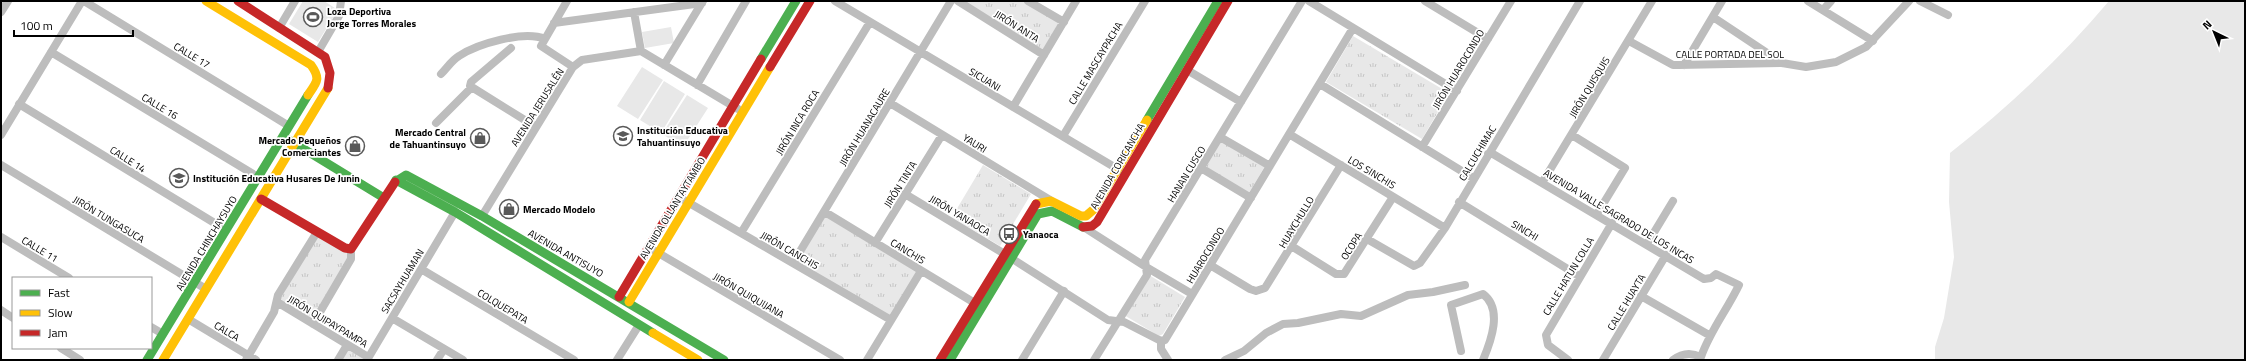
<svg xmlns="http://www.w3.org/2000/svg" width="2246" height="361" font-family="'Titillium Web',sans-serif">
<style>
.green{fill:#e8e8e8}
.park{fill:url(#park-tufts)}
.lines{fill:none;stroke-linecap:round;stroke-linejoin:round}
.street{stroke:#bdbdbd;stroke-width:8}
.fast{stroke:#4caf50;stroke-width:9}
.slow{stroke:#ffc107;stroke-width:9}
.jam{stroke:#c62828;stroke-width:9}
.labels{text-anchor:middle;stroke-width:3.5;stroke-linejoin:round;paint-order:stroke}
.poi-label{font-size:10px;font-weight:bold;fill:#000;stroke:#fff;text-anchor:start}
.street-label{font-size:10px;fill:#000;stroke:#fff}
</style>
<defs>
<pattern id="park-tufts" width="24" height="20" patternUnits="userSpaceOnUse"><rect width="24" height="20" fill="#e8e8e8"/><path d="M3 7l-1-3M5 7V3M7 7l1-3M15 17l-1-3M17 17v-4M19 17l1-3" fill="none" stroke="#c5c5c5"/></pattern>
</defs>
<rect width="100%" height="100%" fill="#fff"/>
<path class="green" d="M303,1H324L338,10L318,42L289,24Z
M2109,1H2245V360H1935V347L1944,318L1954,257L1949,202L1950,153C2007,108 2062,57 2109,1Z
M671,27L674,43L645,48L642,32Z
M642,67L663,80L638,119L617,106Z
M664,81L685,94L661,133L640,120Z
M687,95L708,108L683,147L662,134Z"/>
<path class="park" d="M962,1H1035L1062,17L1042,51Z
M1353,36L1449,93L1422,139L1326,82Z
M1222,140L1265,166L1249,193L1206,167Z
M983,165L1031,194L1000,246L952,217Z
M826,215L918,271L890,317L796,263Z
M318,236L351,255L312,320L279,300Z
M1149,275L1185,297L1163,334L1159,336L1124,315Z
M348,348L365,358L363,360H340Z"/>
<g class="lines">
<path class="street" d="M84,1L289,126
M567,1L541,46L573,67
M835,1L1121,171
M958,1L1044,55
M1028,1L1064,22
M1309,1L1457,91
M1425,1L1488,39
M1808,1L1873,41
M1920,1L1948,15
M1823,10L1831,1
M1,12L8,1
M634,12L641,51
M1713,17L1782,63
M554,23L702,3
M279,28L295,1
M1629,41L1673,65H1678L1782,63L1806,67L1836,62L1866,47L1909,1
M511,48L471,82L470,86L536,127
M51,52L258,177
M318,52L339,16L341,1
M664,65L703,1
M1684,65L1722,1
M1187,70L1241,102
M441,74C447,68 452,60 459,56C477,44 524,30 545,39
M1320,84L1473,178
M697,85L746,1
M890,103L1050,200
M19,104L226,230
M1013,107L1076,1
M436,123L472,87
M1289,134L1445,228
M1,135L82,1
M1572,135L1625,168L1597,214
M1063,136L1145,1
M1220,137L1270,166
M1422,147L1511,1
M1488,154H1493L1704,279L1711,278L1716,274L1739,285C1727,310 1710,331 1701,357C1691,352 1682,353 1673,360
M1,165L206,289
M1201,168L1251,198
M1542,183L1652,1
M905,194L1003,253
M684,200L891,320
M1459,202L1579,276
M825,212L978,305
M482,216L573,67L582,60L641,51L738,109
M1085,228L1146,267L1192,294
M741,233L870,22
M1,237L69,278
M1367,239L1414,266L1420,263L1445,228L1580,1
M875,243L942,135
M1647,244L1673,201
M1293,247L1336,274H1344L1393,197
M655,251L840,360
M1011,258L1108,320L1124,322L1161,341L1165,340L1353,28
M793,263L951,1
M1210,265L1250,289L1256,291L1265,288L1341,165
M421,269L574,360
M1641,296L1709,335
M277,302L368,357
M1,310L13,318
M392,318L463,360
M188,319L256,360
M313,324L351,259V249
M151,327L163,334
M1161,341V349L1168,360
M61,348L80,360
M1461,351L1451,305L1483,294C1503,309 1491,341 1483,360
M246,360L274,312L278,295L317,232
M338,360L347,345
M367,360L455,212
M437,360L444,349
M617,360L639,325
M867,360L921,271
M1022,360L1064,291
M1094,360L1147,275L1145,260L1302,1
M1225,360L1244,351L1266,333L1283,324L1298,323L1341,314L1361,316L1408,295L1433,292L1465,285
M1568,360L1548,345L1546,335L1612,223
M1603,360L1666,255"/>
<path class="fast" d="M761,59L796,1
M1147,120L1218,1
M289,140L384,198
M396,180L455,212L653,333
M395,182L406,175L482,216L724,360
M147,360L308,95
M950,360L1038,214L1052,211L1083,227"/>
<path class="slow" d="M206,1L311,65C321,79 317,82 308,95
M1036,204L1051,201L1081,216H1086L1093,210L1147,120
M629,302L770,67
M653,333L698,360
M163,360L328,88"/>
<path class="jam" d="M238,1L325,57L330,73L328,88
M770,67L810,1
M261,199L345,248L351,249L395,182
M1083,227L1092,226L1097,222L1228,1
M619,297L761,59
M940,360L1036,204"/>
</g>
<defs>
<symbol id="stadium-ring" viewBox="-11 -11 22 22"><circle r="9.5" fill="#fff" stroke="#595959" stroke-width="1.5"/><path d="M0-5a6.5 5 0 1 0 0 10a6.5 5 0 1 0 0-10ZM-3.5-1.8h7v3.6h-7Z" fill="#595959"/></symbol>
<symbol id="school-ring" viewBox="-11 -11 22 22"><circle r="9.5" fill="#fff" stroke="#595959" stroke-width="1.5"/><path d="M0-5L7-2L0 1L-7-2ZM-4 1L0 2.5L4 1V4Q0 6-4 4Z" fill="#595959"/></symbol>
<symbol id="shop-ring" viewBox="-11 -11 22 22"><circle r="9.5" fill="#fff" stroke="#595959" stroke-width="1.5"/><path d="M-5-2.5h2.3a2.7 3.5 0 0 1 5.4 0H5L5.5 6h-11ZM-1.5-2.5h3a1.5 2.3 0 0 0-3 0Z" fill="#595959"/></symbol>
<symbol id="bus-ring" viewBox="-11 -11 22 22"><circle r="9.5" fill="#fff" stroke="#595959" stroke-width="1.5"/><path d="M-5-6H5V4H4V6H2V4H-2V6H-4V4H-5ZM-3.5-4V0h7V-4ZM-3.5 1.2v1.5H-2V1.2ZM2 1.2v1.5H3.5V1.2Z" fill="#595959"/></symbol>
</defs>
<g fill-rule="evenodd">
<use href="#stadium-ring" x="302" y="6" width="22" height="22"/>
<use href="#school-ring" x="612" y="125" width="22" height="22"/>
<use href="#shop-ring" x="469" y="127" width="22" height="22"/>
<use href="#shop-ring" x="344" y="135" width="22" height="22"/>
<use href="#school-ring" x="168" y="167" width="22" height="22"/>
<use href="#shop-ring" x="498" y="198" width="22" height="22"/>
<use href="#bus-ring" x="998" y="223" width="22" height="22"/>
</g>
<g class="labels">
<g class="poi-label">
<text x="327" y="15">Loza Deportiva<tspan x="327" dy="12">Jorge Torres Morales</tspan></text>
<text x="637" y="134">Institución Educativa<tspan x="637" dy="12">Tahuantinsuyo</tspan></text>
<text x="466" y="136" text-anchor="end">Mercado Central<tspan x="466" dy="12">de Tahuantinsuyo</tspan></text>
<text x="341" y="144" text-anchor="end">Mercado Pequeños<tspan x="341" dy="12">Comerciantes</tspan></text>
<text x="193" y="182">Institución Educativa Husares De Junin</text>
<text x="523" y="213">Mercado Modelo</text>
<text x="1023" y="238">Yanaoca</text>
</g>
<g class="street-label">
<text transform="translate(1017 26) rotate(32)" y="4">JIRÓN ANTA</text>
<text x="1730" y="58">CALLE PORTADA DEL SOL</text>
<text transform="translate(192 55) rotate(31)" y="4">CALLE 17</text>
<text transform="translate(1095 63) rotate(-59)" y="4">CALLE MASCAYPACHA</text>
<text transform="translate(1458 69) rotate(-59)" y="4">JIRÓN HUAROCONDO</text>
<text transform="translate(985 79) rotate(31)" y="4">SICUANI</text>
<text transform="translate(1589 87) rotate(-59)" y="4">JIRÓN QUISQUIS</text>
<text transform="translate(160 106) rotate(31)" y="4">CALLE 16</text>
<text transform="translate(537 107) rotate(-58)" y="4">AVENIDA JERUSALÉN</text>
<text transform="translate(797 122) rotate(-59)" y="4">JIRÓN INCA ROCA</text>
<text transform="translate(864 127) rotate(-59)" y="4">JIRÓN HUANACAURE</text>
<text transform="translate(975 143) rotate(32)" y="4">YAURI</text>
<text transform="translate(1477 153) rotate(-59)" y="4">CALCUCHIMAC</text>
<text transform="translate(128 159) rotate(32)" y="4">CALLE 14</text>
<text transform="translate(1117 166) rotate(-60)" y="4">AVENIDA CORICANCHA</text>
<text transform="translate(1372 172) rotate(31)" y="4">LOS SINCHIS</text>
<text transform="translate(1186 174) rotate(-59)" y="4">HANAN CUSCO</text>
<text transform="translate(900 184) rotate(-58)" y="4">JIRÓN TINTA</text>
<text transform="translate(672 208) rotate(-59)" y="4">AVENIDA OLLANTAYTAMBO</text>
<text transform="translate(960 215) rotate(31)" y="4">JIRÓN YANAOCA</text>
<text transform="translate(1619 216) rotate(31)" y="4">AVENIDA VALLE SAGRADO DE LOS INCAS</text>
<text transform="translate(109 219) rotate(31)" y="4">JIRÓN TUNGASUCA</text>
<text transform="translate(1296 222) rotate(-59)" y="4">HUAYCHULLO</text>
<text transform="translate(1525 230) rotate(31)" y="4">SINCHI</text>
<text transform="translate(206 243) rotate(-59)" y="4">AVENIDA CHINCHAYSUYO</text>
<text transform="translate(1351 246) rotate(-57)" y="4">OCOPA</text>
<text transform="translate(40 249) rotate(31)" y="4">CALLE 11</text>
<text transform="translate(790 250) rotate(30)" y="4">JIRÓN CANCHIS</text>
<text transform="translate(908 251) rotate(31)" y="4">CANCHIS</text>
<text transform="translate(566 253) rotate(30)" y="4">AVENIDA ANTISUYO</text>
<text transform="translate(1205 255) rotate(-59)" y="4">HUAROCONDO</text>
<text transform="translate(1568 276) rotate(-59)" y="4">CALLE HATUN COLLA</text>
<text transform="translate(402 281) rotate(-59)" y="4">SACSAYHUAMAN</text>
<text transform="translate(749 295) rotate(30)" y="4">JIRÓN QUIQUIJANA</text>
<text transform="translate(1626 302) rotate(-59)" y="4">CALLE HUAYTA</text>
<text transform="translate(503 306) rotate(31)" y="4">COLQUEPATA</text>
<text transform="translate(328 321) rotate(31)" y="4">JIRÓN QUIPAYPAMPA</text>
<text transform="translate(227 331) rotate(31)" y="4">CALCA</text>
</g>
</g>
<rect width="2246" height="361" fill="none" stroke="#000000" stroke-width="4"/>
<rect x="12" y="277" width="140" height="72" fill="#ffffff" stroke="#999999"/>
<rect x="20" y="290" width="20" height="6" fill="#4caf50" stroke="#999999"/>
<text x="48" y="297" font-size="12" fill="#000000">Fast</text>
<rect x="20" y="310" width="20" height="6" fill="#ffc107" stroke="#999999"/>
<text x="48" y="317" font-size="12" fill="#000000">Slow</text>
<rect x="20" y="330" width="20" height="6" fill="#c62828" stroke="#999999"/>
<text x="48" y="337" font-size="12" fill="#000000">Jam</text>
<g transform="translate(2214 32) rotate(317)" stroke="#ffffff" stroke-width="3" paint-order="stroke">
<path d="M0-3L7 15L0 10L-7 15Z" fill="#000000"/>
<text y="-6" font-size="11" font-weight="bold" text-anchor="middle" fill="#000000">N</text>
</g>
<path d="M14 30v6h119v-6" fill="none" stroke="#000000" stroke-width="2"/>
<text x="20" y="30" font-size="12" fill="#000000" stroke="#ffffff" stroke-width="3" paint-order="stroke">100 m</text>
</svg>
